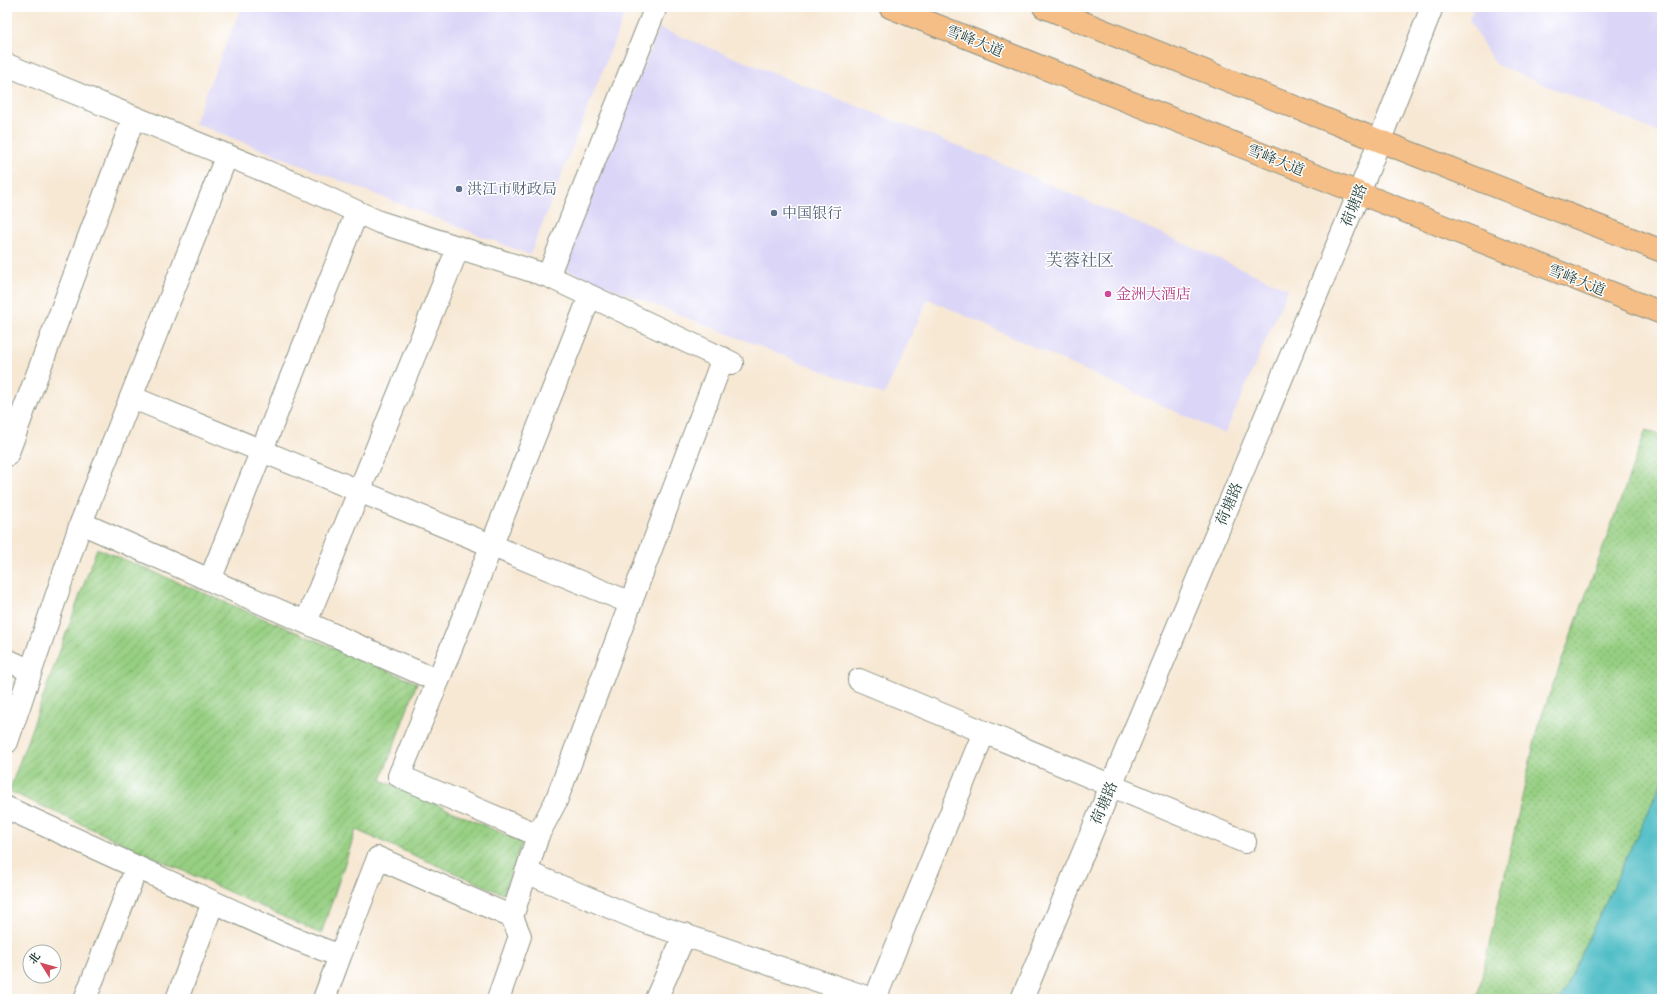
<svg xmlns="http://www.w3.org/2000/svg" width="1669" height="1006" font-family="'Old Standard TT','Noto Serif SC',serif">
<style>
.built{fill:#dbd6f7}
.park{fill:url(#park-dots);stroke:#5a865b}
.garden{fill:url(#garden-furrows);stroke:#5a865b}
.water{fill:#4fbdc6;stroke:#377d7d}
.lines{fill:none;stroke-linecap:round;stroke-linejoin:round}
.minor-casing{stroke:#8b9284;stroke-width:24}
.tertiary-casing{stroke:#8b9284;stroke-width:24}
.primary-casing{stroke:#8b9284;stroke-width:24}
.minor{stroke:#fff;stroke-width:22}
.tertiary{stroke:#fff;stroke-width:22}
.primary{stroke:#f5be86;stroke-width:22}
.service-dot{fill:#5c6f8a;stroke:#fff;stroke-width:1.5}
.hotel-dot{fill:#d1479c;stroke:#fff;stroke-width:1.5}
.labels{text-anchor:middle;stroke-width:3;stroke-linejoin:round;paint-order:stroke}
.street-label{font-size:15px;fill:#1f3d34;stroke:#fff}
.service-label{font-size:15px;fill:#4e5e75;stroke:#fff;text-anchor:start}
.hotel-label{font-size:15px;fill:#b23c85;stroke:#fff;text-anchor:start}
.quarter-label{font-size:17px;fill:#586773;stroke:#fff}
</style>
<defs>
<pattern id="park-dots" width="8" height="8" patternUnits="userSpaceOnUse"><rect width="8" height="8" fill="#96cf82"/><path d="M2 2h.1M6 6h.1" fill="none" stroke="#7aa96b" stroke-width="1.8" stroke-linecap="round"/></pattern>
<pattern id="garden-furrows" width="10" height="10" patternUnits="userSpaceOnUse"><rect width="10" height="10" fill="#96cf82"/><path d="M-1 1l2-2M0 10L10 0M9 11l2-2" fill="none" stroke="#7aa96b"/></pattern>
</defs>
<rect width="100%" height="100%" fill="#fff"/>
<filter id="ink" filterUnits="userSpaceOnUse"><feTurbulence type="fractalNoise" baseFrequency=".025" numOctaves="2"/><feDisplacementMap in="SourceGraphic" scale="8" xChannelSelector="R" yChannelSelector="G"/><feConvolveMatrix kernelMatrix="1 2 1 2 8 2 1 2 1" color-interpolation-filters="sRGB"/></filter>
<filter id="wash" filterUnits="userSpaceOnUse"><feTurbulence type="fractalNoise" baseFrequency=".012" numOctaves="4" result="noise"/><feDisplacementMap in="SourceGraphic" scale="16" xChannelSelector="R" yChannelSelector="G"/><feGaussianBlur stdDeviation="0.9" result="paint"/><feColorMatrix in="noise" values="0 0 0 0 0 0 0 0 0 0 0 0 0 0 0 0 0 1.4 0 .05"/><feComposite in="paint" operator="in"/></filter>
<g filter="url(#wash)">
<rect width="100%" height="100%" fill="#f7e8d4"/>
<path class="built" d="M241,7H617L626,11L530,255L194,123Z
M1474,7H1662V134L1495,64L1469,20Z
M659,28L989,158L1288,289L1225,434L928,299L884,395L561,268Z"/>
<path class="park" d="M1646,430L1662,436V782L1560,999H1477L1538,726Z"/>
<path class="garden" d="M97,548L417,683L381,780L522,842L503,894L356,830L321,934L9,791Z"/>
<path class="water" d="M1662,782V999H1560Z"/>
</g>
<g filter="url(#ink)">
<g class="lines">
<defs>
<path id="minor" d="M7,65L304,187L379,222L548,276L732,363
M548,276L656,7
M131,397L631,603
M7,455L134,117
M81,523L227,155
M210,580L357,212
M306,622L458,248
M7,660L31,671
M859,680L984,732
M438,681L590,296
M7,742L81,523L438,681L399,776L538,835L512,917L378,858L340,956L288,936L7,808
M538,835L556,801L723,358
M526,872L643,921L872,999
M85,999L137,867
M177,999L213,902
M324,999L340,956
M498,999L520,936L512,917
M656,999L685,934
M875,999L984,732L1245,842"/>
<path id="tertiary" d="M1022,999L1359,193L1432,7"/>
<path id="primary" d="M890,7L1662,313
M1044,7L1380,141L1662,251"/>
</defs>
<use href="#minor" class="minor-casing"/>
<use href="#tertiary" class="tertiary-casing"/>
<use href="#primary" class="primary-casing"/>
<use href="#minor" class="minor"/>
<use href="#tertiary" class="tertiary"/>
<use href="#primary" class="primary"/>
</g>
</g>
<g class="service-dot">
<circle cx="459" cy="189" r="4"/>
<circle cx="774" cy="213" r="4"/>
</g>
<circle class="hotel-dot" cx="1108" cy="294" r="4"/>
<g class="labels">
<g class="street-label">
<text transform="translate(975 41) rotate(22)" y="5">雪峰大道</text>
<text transform="translate(1276 160) rotate(22)" y="5">雪峰大道</text>
<text transform="translate(1354 205) rotate(-68)" y="5">荷塘路</text>
<text transform="translate(1577 280) rotate(22)" y="5">雪峰大道</text>
<text transform="translate(1229 504) rotate(-67)" y="5">荷塘路</text>
<text transform="translate(1104 803) rotate(-67)" y="5">荷塘路</text>
</g>
<g class="service-label">
<text x="467" y="194">洪江市财政局</text>
<text x="782" y="218">中国银行</text>
</g>
<g class="hotel-label">
<text x="1116" y="299">金洲大酒店</text>
</g>
<g class="quarter-label">
<text x="1080" y="266">芙蓉社区</text>
</g>
</g>
<rect width="1669" height="1006" fill="none" stroke="#fff" stroke-width="24"/>
<g transform="translate(42 964) rotate(307)"><circle r="19" fill="#ffffff" stroke="#a5b1ae"/>
<path d="M0-3L7 15L0 10L-7 15Z" fill="#d1495b"/>
<text y="-6" font-size="11" font-weight="bold" text-anchor="middle" fill="#1f3d34">北</text>
</g>
</svg>
